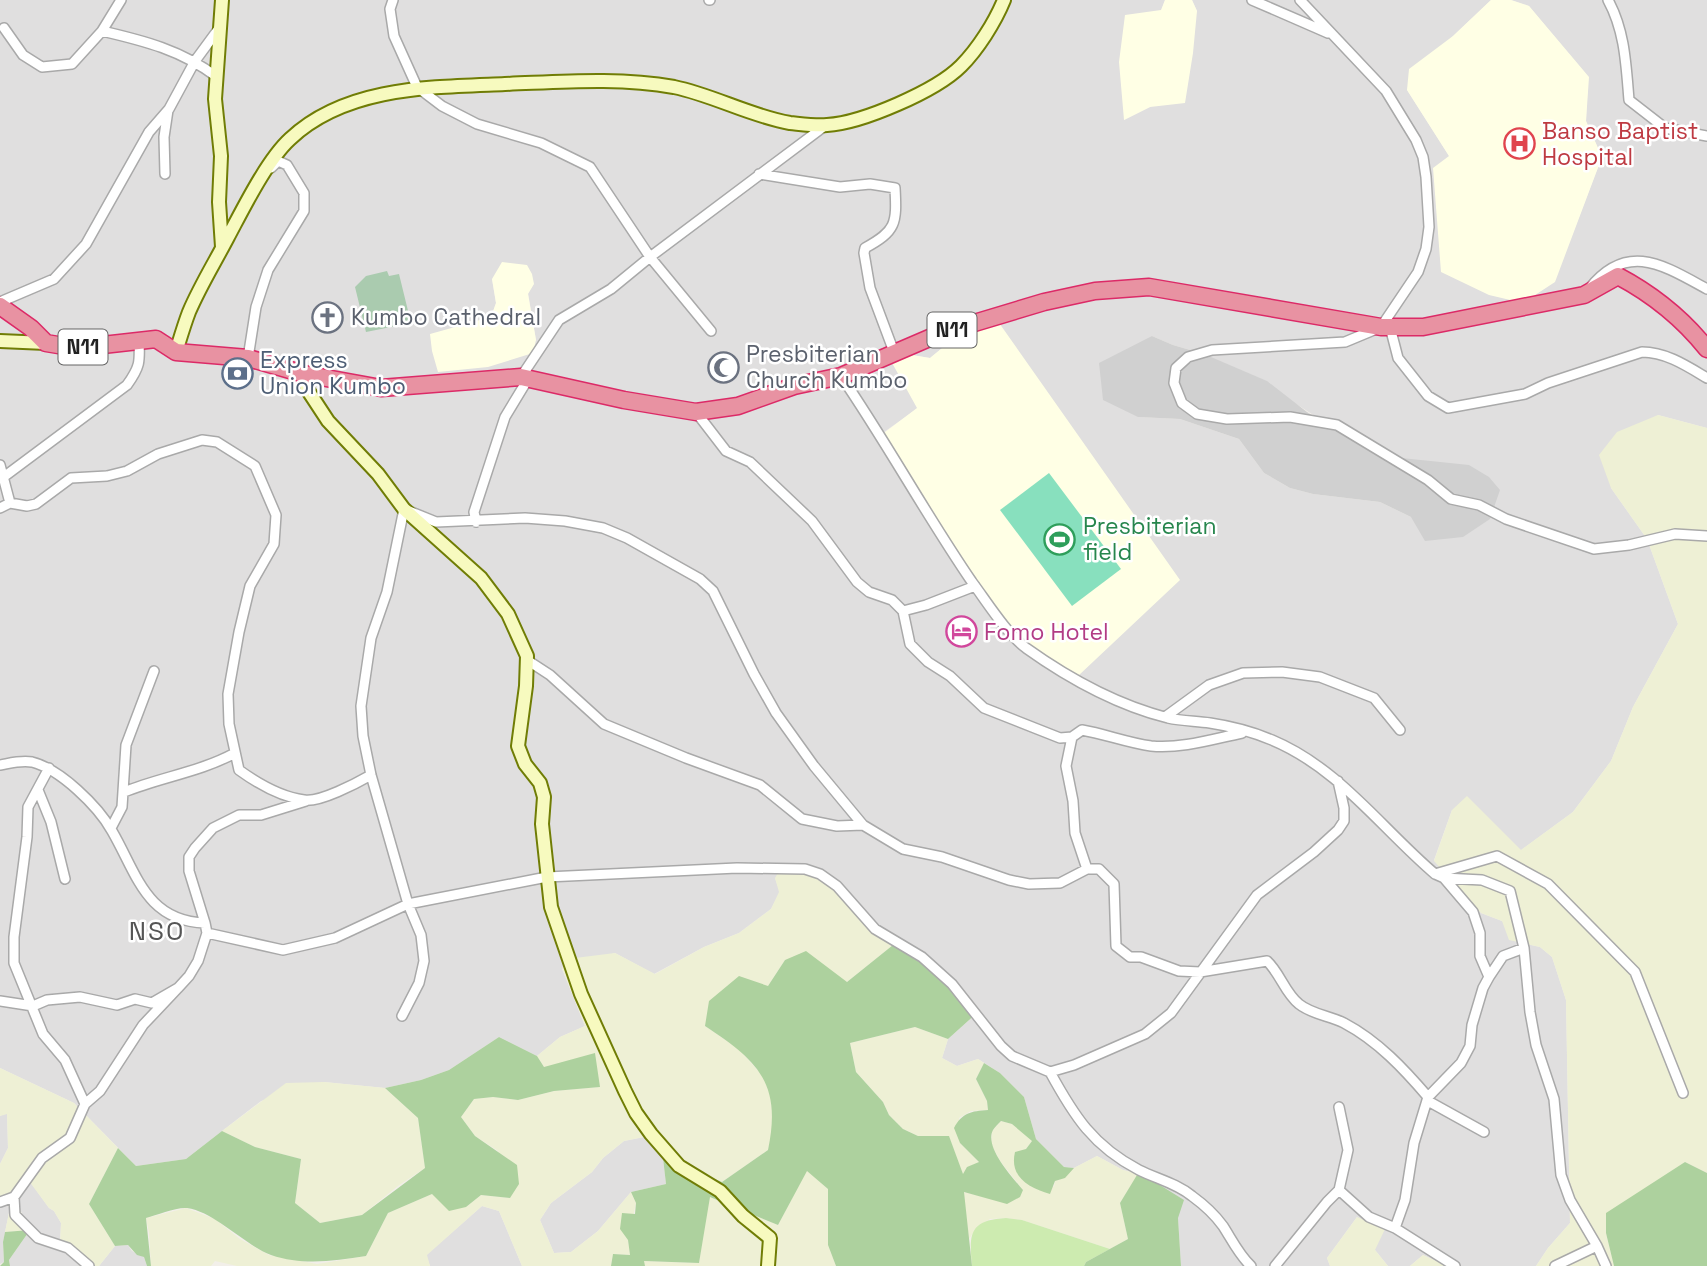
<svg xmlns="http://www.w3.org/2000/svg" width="1707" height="1266" font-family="'Space Grotesk',sans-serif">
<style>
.residential{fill:#e0dfdf;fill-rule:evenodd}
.education{fill:#ffffe5}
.religious{fill:#d0d0d0}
.farmland{fill:#eef0d5}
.grass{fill:#cdebb0}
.forest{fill:#add19e}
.cemetery{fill:#aacbaf}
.pitch{fill:#88e0be}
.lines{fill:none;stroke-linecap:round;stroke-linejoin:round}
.street-casing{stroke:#a9a9a9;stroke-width:12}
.secondary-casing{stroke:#707d05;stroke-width:16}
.highway-casing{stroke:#dc2a67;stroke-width:19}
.street{stroke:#fff;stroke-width:9}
.secondary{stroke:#f7fabf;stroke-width:12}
.highway{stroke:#e892a2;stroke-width:16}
.labels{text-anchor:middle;stroke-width:5;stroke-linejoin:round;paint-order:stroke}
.shield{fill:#fff;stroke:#646464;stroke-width:2}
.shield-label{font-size:21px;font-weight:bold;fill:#222}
.health-label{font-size:23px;fill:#be3a42;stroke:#fff;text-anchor:start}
.worship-label{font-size:23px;fill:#5b616d;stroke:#fff;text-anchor:start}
.service-label{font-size:23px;fill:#4e5e75;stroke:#fff;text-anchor:start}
.leisure-label{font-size:23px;fill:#27864d;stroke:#fff;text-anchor:start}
.hotel-label{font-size:23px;fill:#b23c85;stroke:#fff;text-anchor:start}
.quarter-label{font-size:26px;letter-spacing:2px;fill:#555;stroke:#fff}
</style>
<rect width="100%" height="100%" fill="#f2efe9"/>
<path class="residential" d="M0,0H1165L1124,120L1150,107L1197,11L1192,0H1491L1453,36L1407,90L1449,156L1571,238L1602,157L1586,121L1588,77L1529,6L1511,0H1707V428L1658,415L1611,488L1647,539L1678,624L1633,707L1611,761L1573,812L1520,851L1452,810L1434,860L1481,913L1502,921L1527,944L1540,947L1552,957L1566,1000L1570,1223L1548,1248L1536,1266H1447L1423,1255L1410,1266H1388L1375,1250L1357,1217L1327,1258L1330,1266H1181L1178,1218L1139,1174L1123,1170L1097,1156L1074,1168L1064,1167L1036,1139L1024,1097L1000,1073L978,1059L957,1066L942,1058L948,1039L978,1012L916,960L885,940L775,878L780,892L771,909L739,933L704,947L654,974L615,953L562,969L585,1026L560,1037L537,1056L499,1037L449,1070L421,1080L385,1088L324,1082L261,1101L186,1159L136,1166L74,1103L0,1068ZM492,279L528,293L536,340L477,321L491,317L496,303ZM1152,336L1173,345L1204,354L1232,368L1290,400L1365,448L1392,457L1411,517L1380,502L1313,494L1290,488L1264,473L1239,439L1180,419L1138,417ZM947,344L1078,676L1038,651L1005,620L884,432L918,408L892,361L906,354L930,358Z
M7,1113L8,1148L0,1164V1116Z
M644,1137L663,1158L666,1184L631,1192L598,1231L571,1252L554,1253L540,1220L551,1203L592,1172L603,1158L624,1141Z
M29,1180L49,1208L54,1211L61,1223L60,1244L80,1266H10L9,1260L30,1230L14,1198Z
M0,1198L10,1208L3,1242L4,1262L0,1264Z
M482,1206L499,1211L522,1266H430L426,1255Z
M128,1245L132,1251L144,1257L147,1266H99L115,1246Z"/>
<path class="education" d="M1165,0H1192L1197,11L1193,53L1185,103L1150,107L1124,120L1119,62L1125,15L1161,10Z
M1491,0H1511L1529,6L1589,77L1586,121L1602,157L1555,282L1523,303L1489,295L1441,272L1433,168L1449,156L1407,90L1409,69L1453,36Z
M502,262L527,265L532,274L534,284L528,294L536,340L533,353L488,367L438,372L432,351L430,334L491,317L496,303L492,279Z
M997,320L1180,580L1078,676L1038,651L1005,620L962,562L916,491L884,433L917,408L891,361L906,354L930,358L947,344L951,338Z"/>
<path class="religious" d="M1152,336L1173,345L1204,354L1267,381L1307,412L1365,448L1392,457L1469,465L1489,477L1500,490L1490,519L1463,537L1425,541L1411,517L1380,502L1313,494L1290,488L1264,473L1239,439L1180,419L1138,417L1103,400L1099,363Z"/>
<path class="farmland" d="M1658,415L1707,428V1173L1685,1162L1606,1233L1614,1266H1536L1548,1248L1570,1223L1566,1000L1552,957L1540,947L1509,940L1502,921L1481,913L1434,861L1452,810L1467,796L1521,850L1573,812L1611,761L1633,707L1678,624L1647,539L1611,488L1599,455L1617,432Z
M781,868L822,878L885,940L893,945L847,982L785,960L768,986L705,1026L739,1049L761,1074L771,1094L773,1128L768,1150L722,1182L663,1158L644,1137L624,1141L603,1158L592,1172L551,1203L540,1220L554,1253L571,1252L598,1231L631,1192L636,1203L628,1240L630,1255L613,1254L611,1266H522L499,1211L482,1206L427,1255L430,1266H237L215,1261L211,1266H151L149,1233L146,1218L186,1208L215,1219L240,1239L269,1255L317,1264L366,1256L388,1213L432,1194L466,1207L481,1195L510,1198L498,1151L475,1136L461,1117L474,1099L493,1097L518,1100L554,1091L600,1087L544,1067L537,1056L560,1037L585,1026L562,968L567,959L615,953L655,974L704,947L739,933L771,909L779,892L775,878Z
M915,1027L948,1039L942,1058L957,1066L978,1059L984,1063L976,1079L987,1101L988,1110L971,1111L959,1118L960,1143L979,1162L963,1175L949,1137L918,1136L903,1129L889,1115L883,1102L856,1072L850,1043Z
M0,1068L74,1103L118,1148L89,1204L115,1246L99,1266H80L60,1244L61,1223L54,1211L49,1208L29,1181L14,1198L30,1230L5,1232L10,1208L0,1198V1164L8,1148L7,1114L0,1116Z
M324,1082L385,1088L418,1118L425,1168L398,1186L362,1215L320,1223L295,1203L301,1159L255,1147L222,1131L286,1083Z
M1001,1121L1012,1124L1028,1136L1032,1141L1026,1149L1054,1187L1055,1181L1065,1177L1070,1170L1097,1156L1123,1170L1139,1174L1155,1182L1137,1176L1120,1203L1128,1239L1110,1249L1022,1220L1006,1218L990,1219L978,1226L969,1239L963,1192L985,1197L1023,1190L1000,1161L991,1144L992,1131Z
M807,1170L828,1189V1245L836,1266H645L643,1261L699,1263L709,1196L778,1225Z
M1357,1217L1385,1229L1375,1250L1388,1266H1330L1327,1258Z
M1423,1255L1447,1266H1410Z"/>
<path class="grass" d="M1006,1218L1022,1220L1110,1249L1086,1262L1084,1266H972C969,1234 969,1220 1006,1218Z"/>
<path class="forest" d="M893,945L916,960L955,980L978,1012L948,1039L915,1027L850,1043L856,1072L883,1102L889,1115L903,1129L918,1136H949L963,1174L967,1167L979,1162L960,1143L954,1128C962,1113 971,1111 988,1110L987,1101L976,1079L984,1063L1000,1073L1024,1097L1036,1139L1064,1167L1074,1168L1065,1178L1055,1181L1050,1194C1029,1188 1009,1177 1015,1152L1026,1149L1032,1141L1012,1124L1001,1121C998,1124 995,1127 993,1130C984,1147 1012,1177 1023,1190L1020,1197L1007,1204L964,1192L972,1266H836L828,1245V1189L807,1171L778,1225L710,1197L699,1263L644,1261L645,1266H611L613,1254L630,1255L628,1240L620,1229L622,1213L635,1214L636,1203L631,1192L666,1184L663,1158L722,1182L768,1150C782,1083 758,1061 705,1026L709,1001L739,976L768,986L785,960L806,951L847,982Z
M499,1037L537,1056L544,1067L595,1053L600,1087L554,1091L518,1100L493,1097L474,1099L461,1117L475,1136L517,1165L519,1184L510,1198L481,1195L466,1207L449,1211L432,1194L388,1213L366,1256C334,1261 303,1266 271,1255C243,1244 215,1212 187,1208C176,1207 157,1215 146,1218L151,1266H147L144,1257L137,1255L128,1245L115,1246L89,1204L118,1148L136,1166L186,1159L222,1131L255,1147L301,1159L295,1203L320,1223L362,1215L425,1168L418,1118L385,1088L421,1080L449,1070Z
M1685,1162L1707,1173V1266H1614L1606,1233V1213Z
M1137,1175L1155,1182L1184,1200L1178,1218L1181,1266H1084L1086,1262L1128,1239L1120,1203Z
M30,1230L9,1260L10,1266H0L4,1262L3,1242L5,1232Z"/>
<path class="cemetery" d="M387,271L389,276L399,274L411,323L366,332L355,287L366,276Z"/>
<path class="pitch" d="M1049,473L1121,569L1072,606L1000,510Z"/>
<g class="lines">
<defs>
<path id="street" d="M393,0L390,9L394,36L417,87L442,106L477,124L541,143L590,167L650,257L711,331
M709,0H710
M1252,0L1328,33
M1300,0L1386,91L1416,140L1423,157L1426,177L1429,227L1426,249L1418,272L1381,327L1345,342L1212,350L1188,357L1176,368L1174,383L1182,403L1197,414L1227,419L1290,417L1337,425L1428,480L1451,499L1479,505L1506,519L1594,549L1629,545L1675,534L1707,536
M1608,0C1625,31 1626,65 1629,100L1665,128L1707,136
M4,28L23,55L42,67L72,64L102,31L121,0
M102,31C145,41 181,50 217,77
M165,174L164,137L168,110
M759,174L840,187L870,184L895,188C897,224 896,231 865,248L864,253L870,288L894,352
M1589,289C1627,241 1663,265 1707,289
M0,302L54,279L86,244L149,132L169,109L195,61L220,27
M1390,327L1398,358L1428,396L1448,408L1525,394L1548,383L1642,352C1666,352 1687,366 1707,378
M248,358L256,307L268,270L304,211V193L287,165L278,161L271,168
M841,376C887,443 926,515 972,582C987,602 1006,633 1026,648C1068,678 1117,705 1168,718C1182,721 1196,721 1210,723C1230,726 1253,732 1272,740C1339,768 1381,828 1435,874L1444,878L1482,880L1510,891L1524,948L1530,1012L1536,1045L1554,1099L1561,1175L1570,1200L1597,1246L1606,1266
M521,377L559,320L611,289L650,257L826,125
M696,412L726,451L750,462L812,521L857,582L869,592L892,600L903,611L910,644L928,662L950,676L984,708L1060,738L1072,737L1082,730C1105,734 1128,743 1151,746C1181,749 1213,739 1242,733
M0,465L10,503
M5,476L127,385C140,367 140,362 139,341
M0,508L10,503L27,506L36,504L71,478L107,476L127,471L158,454L202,440L217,442L255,466L276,515L274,544L250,586L239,632L228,694L229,724L239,770C257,783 281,797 304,800C319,803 357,783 371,775
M476,522L474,512L505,417L528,379
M903,611L926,605L975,586
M527,660L550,675L604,724L686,758L760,785L802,819L837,826L863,825
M1165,717L1209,685L1243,673L1282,672L1320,677L1374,698L1400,730
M1072,737L1066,766L1073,801L1075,833L1087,869
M0,765C11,763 21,760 32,762C60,769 98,806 112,831C137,874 146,921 205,923L207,933L283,950L335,938L408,904L547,877L737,868L805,869L820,874L837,886L875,929L922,957L952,984L1001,1046L1012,1056L1050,1072L1074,1065L1145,1034L1171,1013L1257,895L1314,852L1338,830L1344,821V808L1338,781
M49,768L28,807L27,837L14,937V963L43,1034L65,1060L85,1104
M38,790L51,822L65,879
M124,792C161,777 200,772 235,753
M111,828L122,807L126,745L154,671
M1435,874L1497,856L1548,884L1635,972L1683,1093
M1444,878L1473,912L1480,933V956L1489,977
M205,923L189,871V857L195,848L213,828L239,815H261L306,801
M0,1001L33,1006L47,1000L80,997L117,1005L135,999L152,1003L178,988L189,976L198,961L207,933
M402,1016L419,983L424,961L421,935L408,904L371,775L363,736L361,706L371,638L387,592L404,509L436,522L525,518L565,521L603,528L627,538L700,579L713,591L754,674L776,713L814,766L863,825L903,849L942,857L1009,880L1029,884L1060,883L1087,869H1099L1114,884L1116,946L1130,957H1141L1179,971L1200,972L1267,961C1280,973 1285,993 1299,1004C1311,1014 1330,1016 1344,1023C1378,1041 1404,1069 1428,1097V1101L1484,1132
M1050,1072C1074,1116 1093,1146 1139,1170C1157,1179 1176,1183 1192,1196C1203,1204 1215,1215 1223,1226C1232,1240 1239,1255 1251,1266
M1339,1190L1369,1217L1395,1228L1455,1266
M14,1197L15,1215L38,1238L68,1248L89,1266
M0,1202L14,1197L42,1158L70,1138L85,1104L100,1091L143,1025L178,988
M1395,1228L1405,1200L1414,1143L1428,1097L1461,1063L1470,1046L1472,1025L1483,988L1489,977L1503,956L1524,948
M1275,1266L1327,1202L1339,1190L1348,1150L1339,1107
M1555,1266L1597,1246"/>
<path id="secondary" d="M222,247L219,202L221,156L215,99L222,0
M0,341L46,343
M176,352C180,339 184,325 189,312C200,286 215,262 228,237C243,209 267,160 290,139C346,86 433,87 505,84C561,82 618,77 674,87C713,95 750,116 790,123C801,124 815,126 827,125C862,123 936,91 961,66C978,49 995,22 1004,0
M304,374L307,389L328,421L378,474L404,509L481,578L508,614L527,656L526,686L518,746L525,764L540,783L544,797L542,824L551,907L581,994L625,1091L636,1113L651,1134L679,1166L720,1191L743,1216L770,1238L768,1266"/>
<path id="highway" d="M0,306L31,328L46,343L76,348L156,339L176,352L248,358L304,374L381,388L521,377L624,400L696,412L738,406L794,386L841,376L941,333L1044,302L1095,291L1149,287L1381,327H1423L1584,295L1618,276C1652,294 1683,319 1707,349"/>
</defs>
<use href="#street" class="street-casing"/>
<use href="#secondary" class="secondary-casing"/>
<use href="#highway" class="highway-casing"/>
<use href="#street" class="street"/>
<use href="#secondary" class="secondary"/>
<use href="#highway" class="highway"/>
</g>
<defs>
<symbol id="hospital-ring" viewBox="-11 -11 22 22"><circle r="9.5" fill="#fff" stroke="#e0444e" stroke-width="1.5"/><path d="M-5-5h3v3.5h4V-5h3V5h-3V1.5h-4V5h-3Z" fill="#e0444e"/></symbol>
<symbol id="church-ring" viewBox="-11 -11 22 22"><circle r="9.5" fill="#fff" stroke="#6b7280" stroke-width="1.5"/><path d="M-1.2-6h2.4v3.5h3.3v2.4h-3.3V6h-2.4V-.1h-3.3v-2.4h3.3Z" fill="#6b7280"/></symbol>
<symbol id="mosque-ring" viewBox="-11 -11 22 22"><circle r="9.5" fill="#fff" stroke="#6b7280" stroke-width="1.5"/><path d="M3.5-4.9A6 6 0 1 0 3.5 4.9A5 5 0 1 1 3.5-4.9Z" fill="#6b7280"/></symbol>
<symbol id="bank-ring" viewBox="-11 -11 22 22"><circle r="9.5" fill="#fff" stroke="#5c6f8a" stroke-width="1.5"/><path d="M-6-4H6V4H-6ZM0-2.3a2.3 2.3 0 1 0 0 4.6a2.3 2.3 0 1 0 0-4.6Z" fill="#5c6f8a"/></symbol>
<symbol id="stadium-ring" viewBox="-11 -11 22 22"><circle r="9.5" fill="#fff" stroke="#2e9e5b" stroke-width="1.5"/><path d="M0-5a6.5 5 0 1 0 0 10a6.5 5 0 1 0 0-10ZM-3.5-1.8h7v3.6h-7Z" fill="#2e9e5b"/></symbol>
<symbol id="hotel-ring" viewBox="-11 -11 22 22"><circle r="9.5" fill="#fff" stroke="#d1479c" stroke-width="1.5"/><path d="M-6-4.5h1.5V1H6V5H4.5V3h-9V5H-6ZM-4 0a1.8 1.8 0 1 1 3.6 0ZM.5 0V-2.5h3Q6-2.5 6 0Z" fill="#d1479c"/></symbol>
</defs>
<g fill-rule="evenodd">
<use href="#hospital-ring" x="1502" y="126" width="35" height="35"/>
<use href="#church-ring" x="310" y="300" width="35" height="35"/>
<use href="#mosque-ring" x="706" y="350" width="35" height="35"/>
<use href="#bank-ring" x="220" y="356" width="35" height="35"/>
<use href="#stadium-ring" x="1042" y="522" width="35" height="35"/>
<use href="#hotel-ring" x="944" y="614" width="35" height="35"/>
</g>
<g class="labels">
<g class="shield">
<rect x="927.5" y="312.5" width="49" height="35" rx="5"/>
<rect x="58.5" y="329.5" width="49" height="35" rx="5"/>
</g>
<g class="shield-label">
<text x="952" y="337">N11</text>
<text x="83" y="354">N11</text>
</g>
<g class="health-label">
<text x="1542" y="139">Banso Baptist<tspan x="1542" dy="26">Hospital</tspan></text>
</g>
<g class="worship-label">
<text x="351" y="325">Kumbo Cathedral</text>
<text x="746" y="362">Presbiterian<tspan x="746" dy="26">Church Kumbo</tspan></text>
</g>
<g class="service-label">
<text x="260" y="368">Express<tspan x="260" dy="26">Union Kumbo</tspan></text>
</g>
<g class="leisure-label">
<text x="1083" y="534">Presbiterian<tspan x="1083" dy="26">field</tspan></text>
</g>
<g class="hotel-label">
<text x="984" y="640">Fomo Hotel</text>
</g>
<g class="quarter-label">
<text x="157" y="940">NSO</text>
</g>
</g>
</svg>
